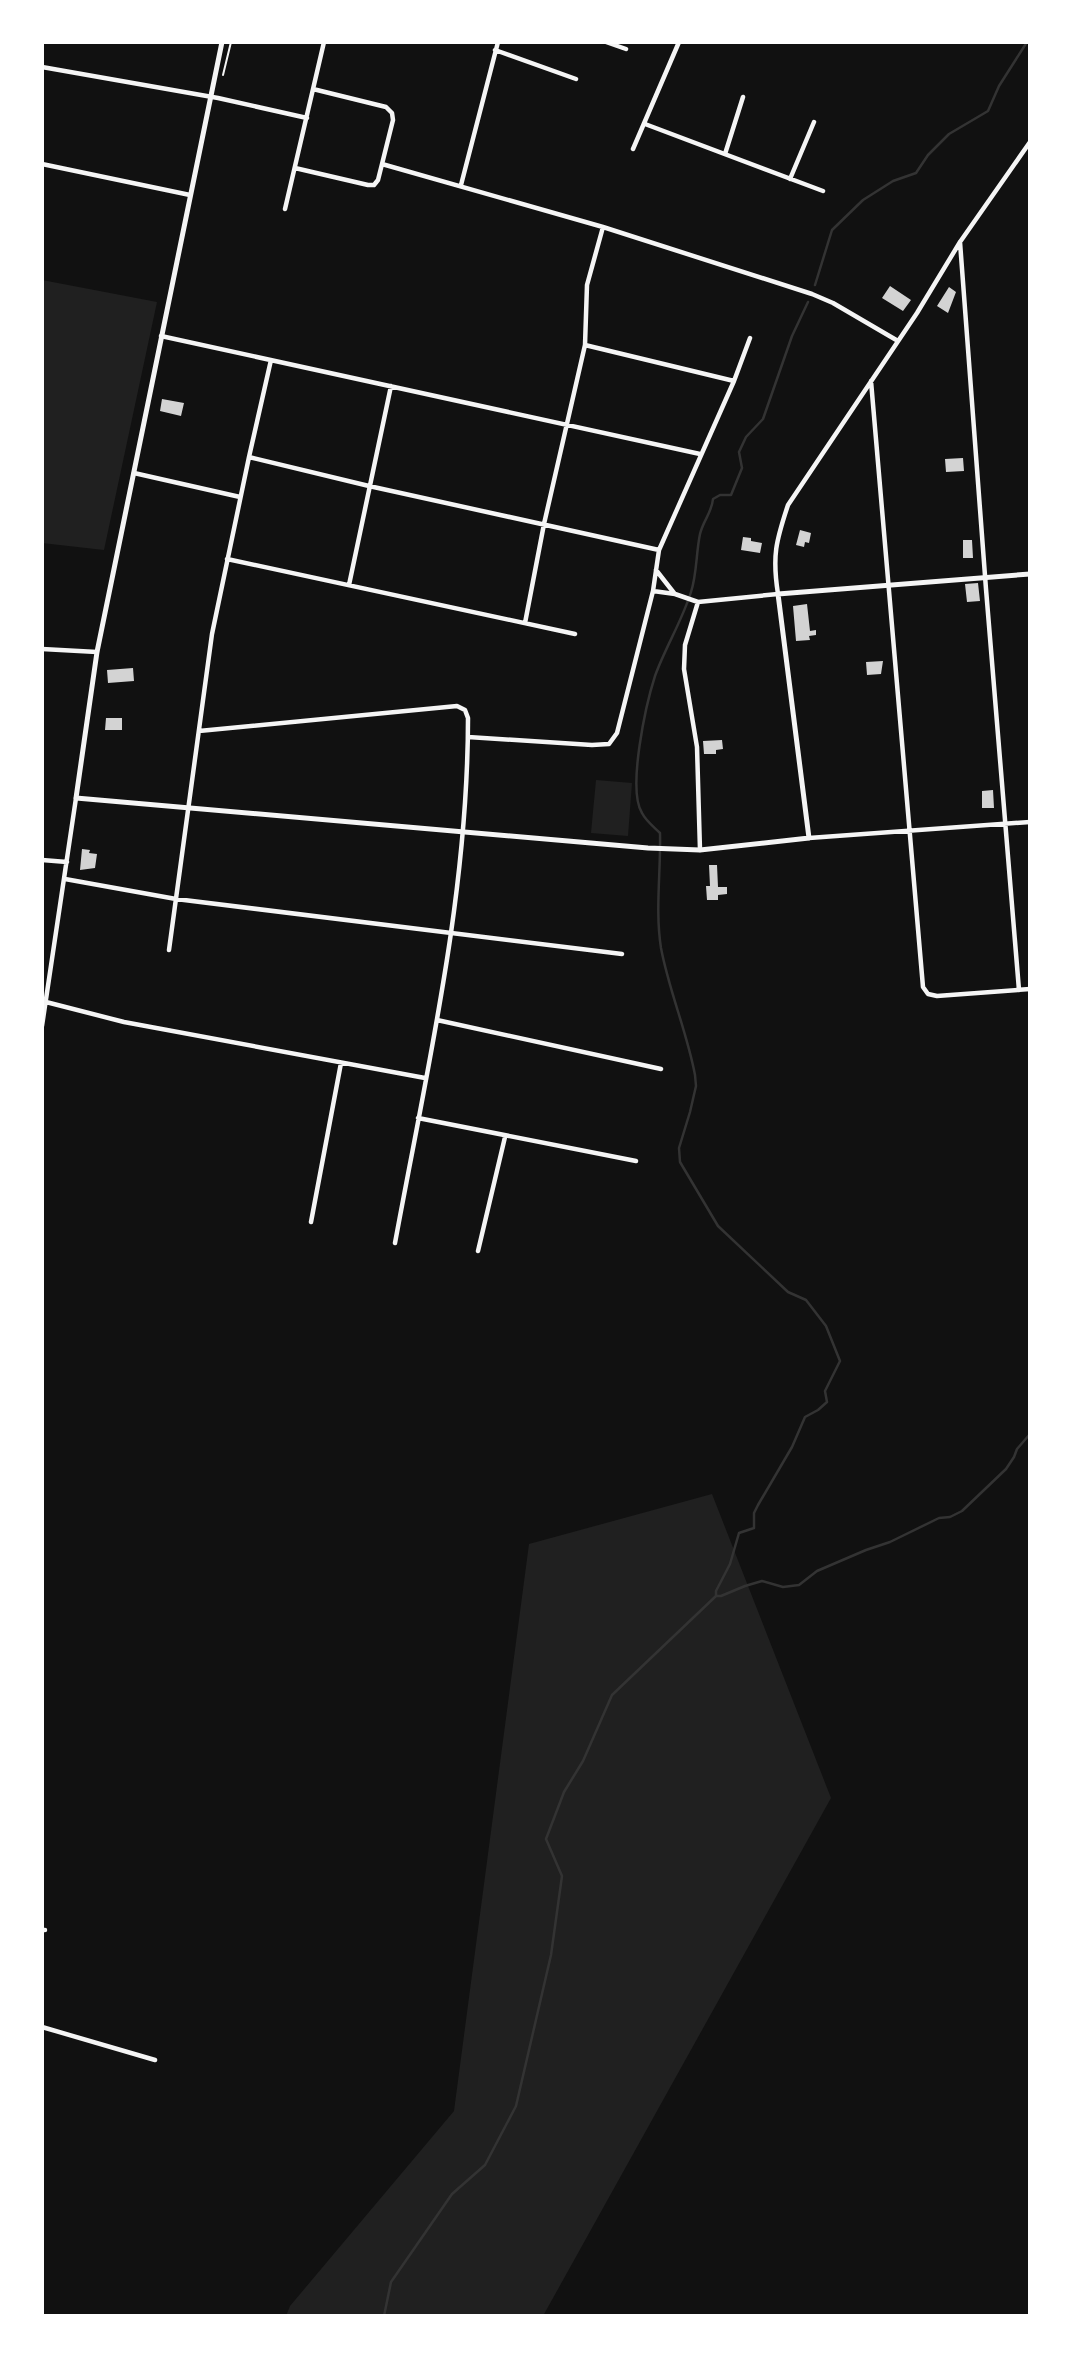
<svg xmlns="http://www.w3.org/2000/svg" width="1072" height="2358" font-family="'Noto Sans',sans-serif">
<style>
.green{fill:#202020}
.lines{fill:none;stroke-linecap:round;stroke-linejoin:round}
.stream{stroke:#333;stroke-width:2.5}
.building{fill:#d3d3d3}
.path{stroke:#f5f5f5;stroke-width:2}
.minor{stroke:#f5f5f5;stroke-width:4.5}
.tertiary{stroke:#f5f5f5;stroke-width:5}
</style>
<rect width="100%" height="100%" fill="#111"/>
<path class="green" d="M42,280L157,302L104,550L42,543Z
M596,780L632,783L628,836L591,833Z
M712,1494L831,1798L543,2316H286L290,2306L454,2111L529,1544Z"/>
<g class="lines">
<path class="stream" d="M815,285L832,230L863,200L893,181L916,173L928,155L949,134L988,111L999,86L1027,42
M716,1596V1591L730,1564L739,1533L754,1528V1513L758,1505L792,1447L805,1417L818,1410L827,1402L825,1391L840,1361L826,1326L806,1300L788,1292L718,1226L680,1162L679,1148L690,1112L696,1086L695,1075C687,1032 669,991 661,948C655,910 661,871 660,833C654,827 646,821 642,813C627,789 646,704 655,676C665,648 682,621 691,592C697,574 696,553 700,534C703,521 712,512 713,499L720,495H731L742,468L739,452L746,437L763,419L792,336L808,302
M716,1596H721L745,1586L762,1581L783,1587L799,1585L817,1571L866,1550L890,1542L939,1518L950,1517L962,1511L1006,1469L1014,1457L1017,1449L1030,1434
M384,2316L391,2282L452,2194L485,2165L516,2106L551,1955L562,1876L546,1839L564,1792L583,1761L612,1695L716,1596"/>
</g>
<path class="building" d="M890,286L911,300L903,311L882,298Z
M949,287L956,292L948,313L937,306Z
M162,399L184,403L181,416L160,411Z
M963,458L964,471L946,472L945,459Z
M800,530L811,533L809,543L805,542L804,547L796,545Z
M743,537L751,538V541L762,543L760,553L741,550Z
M963,540H972L973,558H963Z
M978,583L980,601L967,602L965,584Z
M807,604L810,631L816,630V635L809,636L810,640L796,641L793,606Z
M883,661L881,674L867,675L866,662Z
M133,668L134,681L108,683L107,670Z
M106,718H122V730H105Z
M722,740L723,749L716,750V754H704L703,741Z
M993,790L994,808H982V791Z
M82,849L90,850L89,853L97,854L95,868L80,870Z
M709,865H717L718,887H727V894L718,895V900H707L706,886H710Z"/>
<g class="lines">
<path class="path" d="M223,75L231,42"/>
<path class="minor" d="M606,42L626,49
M495,50L576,79
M42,67L218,98L307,118
M645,124L823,191
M633,149L679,42
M725,154L743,97
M42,164L190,195
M382,164L603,227L812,294L833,303L898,341
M295,168L368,185H374L378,180L393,120L392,113L386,107L313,89
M790,179L814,122
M461,185L498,42
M285,209L324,42
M960,242L986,589L1019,990
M161,336L700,454
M585,345L734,381
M871,381L923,987L928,994L937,996L1030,989
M249,457L369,486L659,550
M134,473L240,497
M227,559L575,634
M656,570L674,593
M349,585L391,386
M653,591L675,594L698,602L778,594C772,556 776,541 788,505L917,313L960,242L1030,142
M698,602L685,645L684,669L697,747L700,850
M525,623L544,524L585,345L587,285L603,227
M42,649L97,652
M199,731L457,706L465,710L468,718C468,895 427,1069 395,1243
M468,737L592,745L609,744L617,733L653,591L659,550L734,381L750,338
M809,838L1030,822
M42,860L67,862
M65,879L176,899L622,954
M169,950L212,634L249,457L271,360
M46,1002L124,1022L425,1078
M437,1020L661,1069
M42,1026L76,798
M418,1118L636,1161
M311,1222L341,1063
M478,1251L505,1137
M42,1930H45
M42,2027L155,2060"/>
<path class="tertiary" d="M222,42L97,652L76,798L648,848L700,850L809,838L778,594L1030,574"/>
</g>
<rect width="1072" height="2358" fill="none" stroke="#ffffff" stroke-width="88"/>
</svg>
